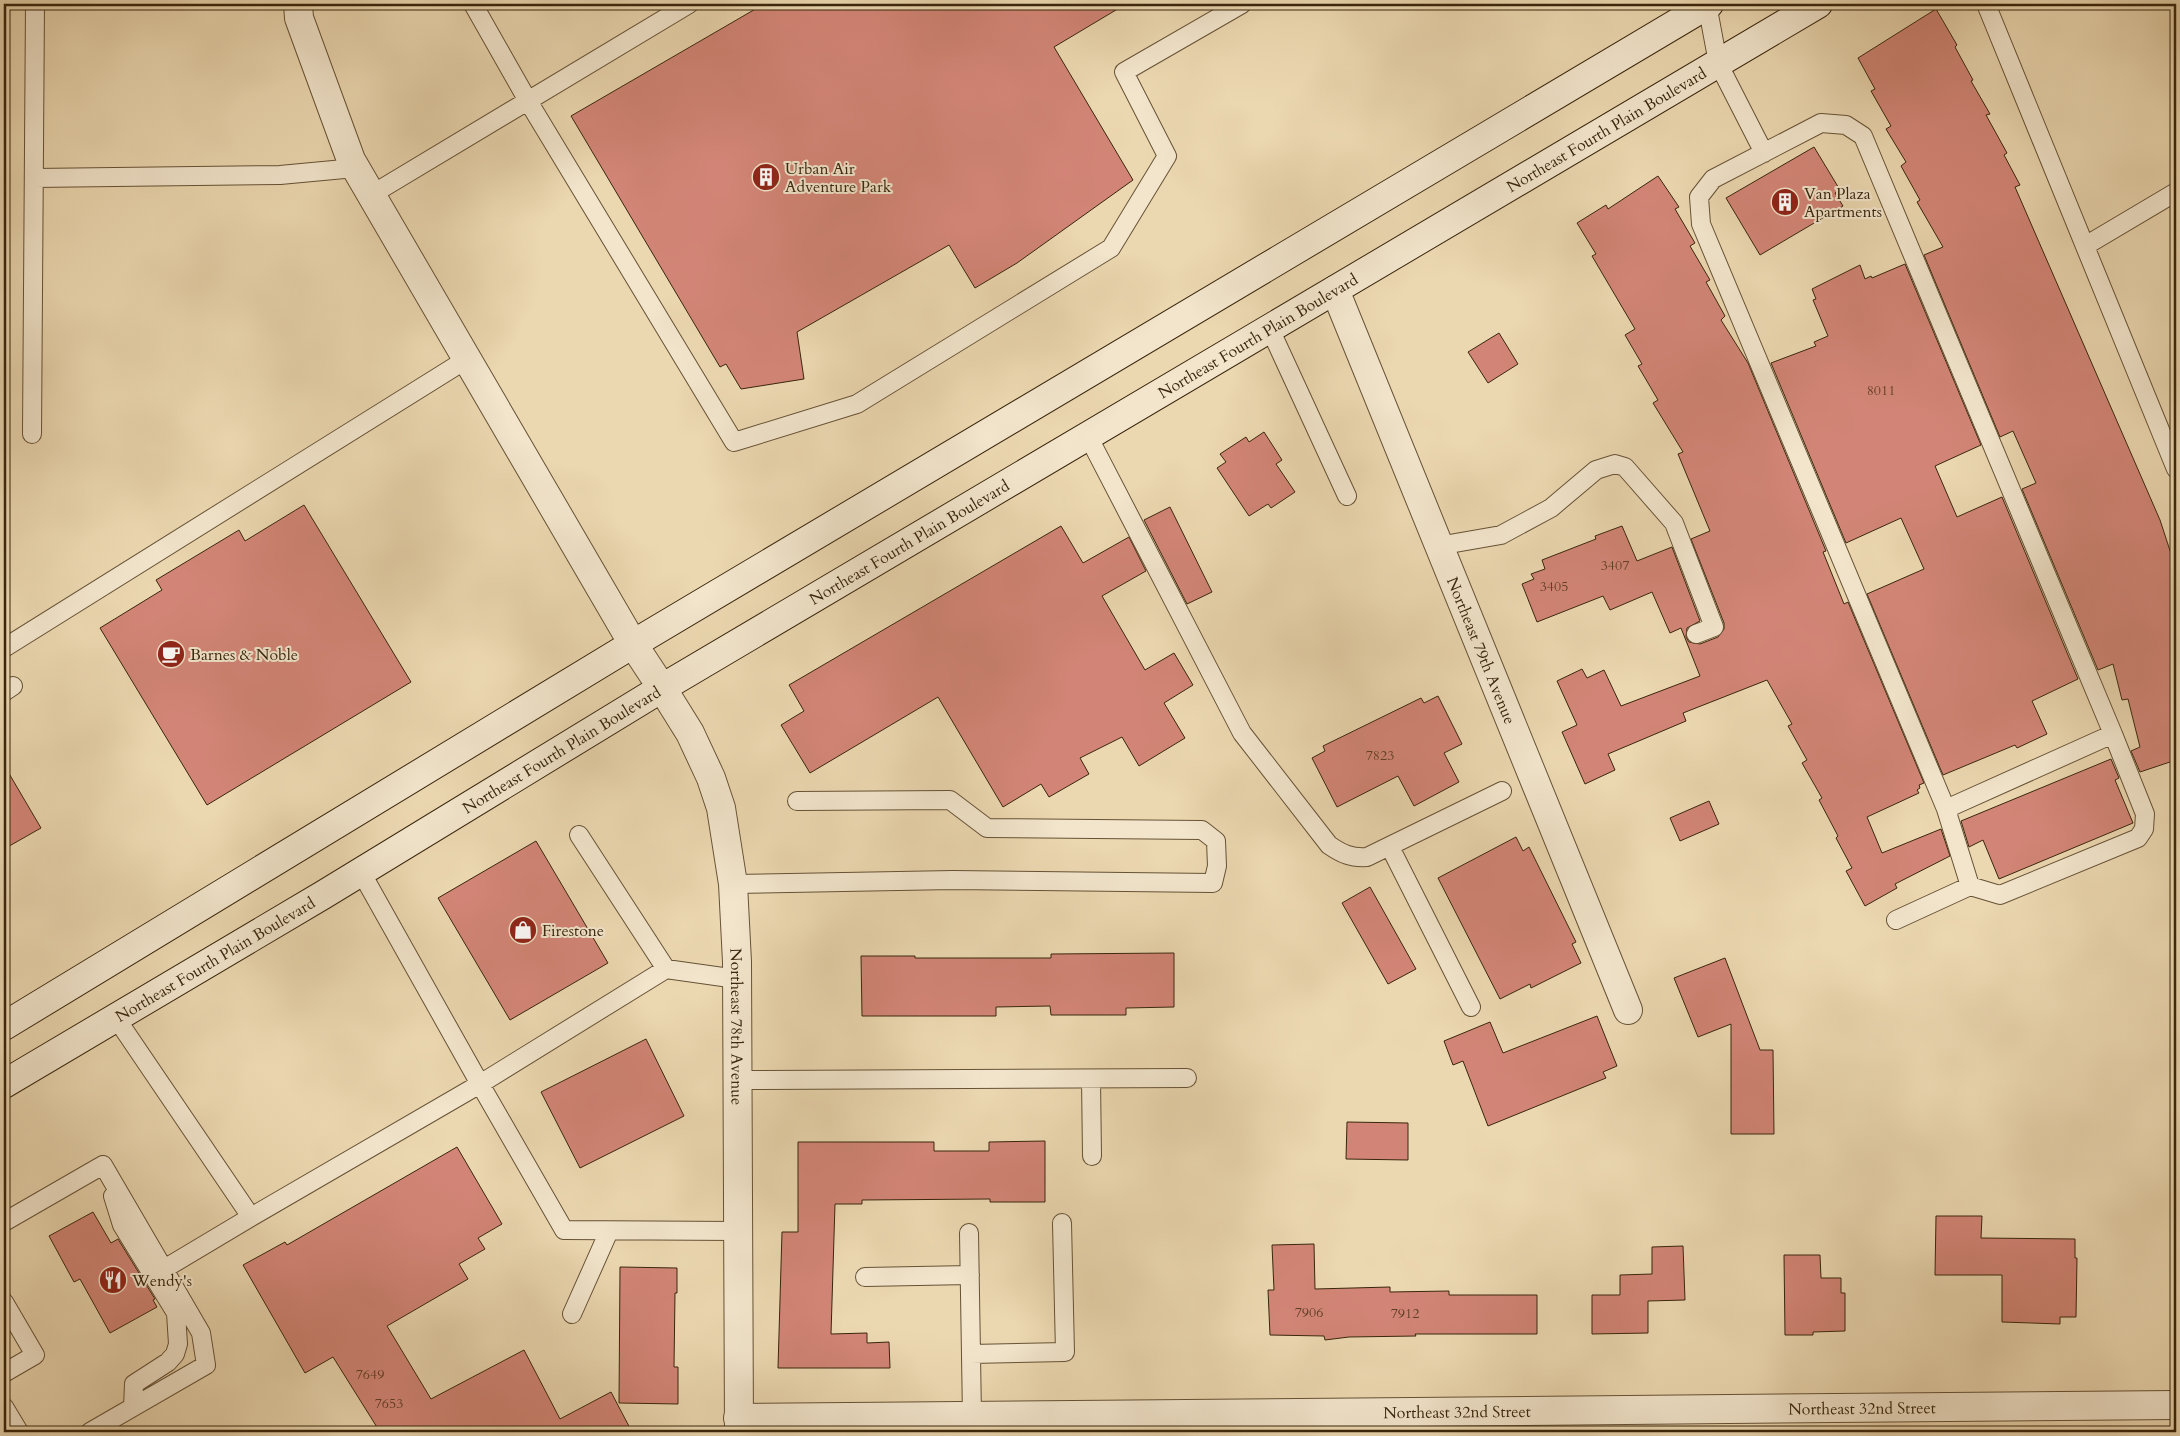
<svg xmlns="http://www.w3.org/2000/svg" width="2180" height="1436" font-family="Cardo,serif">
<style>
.building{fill:#d28576;stroke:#39260c}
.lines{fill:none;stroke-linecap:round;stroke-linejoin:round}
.service-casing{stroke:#665235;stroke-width:20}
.minor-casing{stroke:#665235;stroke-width:30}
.tertiary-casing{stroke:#665235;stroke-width:30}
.secondary-casing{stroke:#39260c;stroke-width:30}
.service{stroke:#f2e5cc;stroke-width:18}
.minor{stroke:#f2e5cc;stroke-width:28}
.tertiary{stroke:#f2e5cc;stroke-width:28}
.secondary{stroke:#f2e5cc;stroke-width:28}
.labels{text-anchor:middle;stroke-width:4;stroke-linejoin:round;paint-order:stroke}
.number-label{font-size:14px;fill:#5f3e26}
.street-label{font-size:16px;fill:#39260c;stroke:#f2e5cc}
.poi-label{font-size:16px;fill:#39260c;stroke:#f2e5cc;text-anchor:start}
</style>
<rect width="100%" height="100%" fill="#ebd7b0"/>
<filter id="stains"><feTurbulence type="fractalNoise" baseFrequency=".004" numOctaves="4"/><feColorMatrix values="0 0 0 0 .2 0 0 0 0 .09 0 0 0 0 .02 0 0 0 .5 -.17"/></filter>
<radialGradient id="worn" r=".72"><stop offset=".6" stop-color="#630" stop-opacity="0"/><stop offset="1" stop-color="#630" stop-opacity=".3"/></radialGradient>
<path class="building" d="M764,4H1126L1054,47L1133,180L1017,263L975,288L949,245L797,332L804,379L741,389L726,364L720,367L571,116Z
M1936,9L1957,45L1955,47L1973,80L1971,81L1990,114L1986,115L2007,153L2004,155L2020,185L2015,187L2160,520L2176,569V760L2140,772L2131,751L2140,747L2128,699L2122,700L2113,664L2098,670L2022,489L2036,483L2013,431L2000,437L1924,255L1943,247L1917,202L1920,200L1901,166L1906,162L1886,129L1891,126L1871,91L1875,89L1858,58Z
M1814,147L1840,190L1835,193L1843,206L1760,255L1726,198Z
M1658,176L1679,207L1675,209L1695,243L1690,246L1710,280L1706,282L1725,316L1721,320L1748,363L1826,551L1823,552L1844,604L1848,602L1924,783L1919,785L1920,788L1917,790L1919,793L1867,817L1882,853L1941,829L1950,856L1895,884L1897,888L1865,906L1846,871L1852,868L1836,838L1838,836L1819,800L1822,798L1802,763L1807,760L1788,726L1792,724L1767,680L1683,713L1686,721L1608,754L1615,770L1585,784L1562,732L1577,725L1557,681L1582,669L1587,678L1604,670L1621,706L1700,676L1681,628L1670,633L1652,592L1610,610L1603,596L1537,622L1522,584L1534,579L1531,574L1545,569L1542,560L1596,539L1595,536L1622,526L1637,561L1672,547L1700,621L1687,628L1686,637L1689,642L1700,644L1718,637L1724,629V623L1691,539L1710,531L1678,454L1683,452L1653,403L1658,400L1638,366L1642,364L1625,335L1635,329L1592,256L1596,254L1577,223L1606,205L1608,209Z
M1905,264L1981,445L1935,466L1957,517L2002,497L2078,679L2032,701L2047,734L2017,748L2015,745L1943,775L1867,594L1924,569L1901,518L1846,543L1771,363L1816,346L1814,342L1828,336L1813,300L1816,299L1812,289L1860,265L1865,279L1871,276L1872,278Z
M1499,333L1518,364L1488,383L1468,352Z
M1264,432L1282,460L1276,464L1295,492L1271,508L1268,504L1249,516L1217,468L1226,462L1220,454L1246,437L1249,442Z
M304,505L411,682L207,805L100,628L162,590L156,580L239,530L245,541Z
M1170,507L1212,592L1187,604L1144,520Z
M1061,526L1083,563L1129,537L1146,571L1102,596L1145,670L1174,653L1193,685L1164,703L1185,738L1139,766L1122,737L1080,758L1089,774L1049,797L1041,784L1003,807L938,697L810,773L781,725L804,711L789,685Z
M1438,696L1462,744L1444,753L1459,782L1414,806L1398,776L1337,807L1312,758L1325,751L1323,746L1421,698L1424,703Z
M2111,759L2119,778L2115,780L2133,823L1999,879L1983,840L1969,847L1961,821Z
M4,765L41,828L4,849Z
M1709,801L1719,824L1680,841L1670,818Z
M1516,837L1523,851L1529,847L1576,942L1572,944L1581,963L1531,988L1530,984L1500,999L1438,878Z
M536,841L608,963L510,1020L438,898Z
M1370,887L1416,969L1388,984L1342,903Z
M1174,953V1007L1126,1008V1015H1051L1050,1006L996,1007V1016H862L861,956H915V958H1051V954Z
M1725,958L1760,1050H1773L1774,1134H1731V1024L1698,1037L1674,978Z
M1597,1016L1617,1066L1603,1072L1606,1078L1488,1126L1463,1061L1453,1065L1444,1041L1490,1022L1503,1053Z
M646,1039L684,1116L580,1168L541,1092Z
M1347,1122L1408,1123V1160L1346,1159Z
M1045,1141V1202H990V1199L862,1200V1204H835L831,1334L867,1333V1343L889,1342L890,1368H778L782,1232H798V1142H934V1151H989V1142Z
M457,1147L502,1224L478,1238L485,1249L459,1264L468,1279L387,1326L431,1399L524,1350L560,1419L611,1392L632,1432H380L333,1357L305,1373L243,1265L285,1242L287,1245Z
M93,1212L111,1243L118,1239L155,1299L153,1300L157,1307L110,1333L80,1279L74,1282L49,1236Z
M1936,1216H1982L1981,1238L2075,1239V1258H2077L2076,1317H2060V1324L2002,1322V1275H1935Z
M1314,1244L1315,1289L1390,1287V1292L1449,1291V1295H1537V1334H1415L1416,1336L1349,1337L1325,1340L1324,1336L1270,1335L1268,1290H1274L1272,1245Z
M1683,1246L1685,1300L1648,1301V1333L1592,1334V1295H1620V1275L1652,1274V1247Z
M1784,1255H1820L1821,1278H1841V1293H1845V1331L1813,1332V1335H1785Z
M620,1267L677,1268V1293H675L674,1367H678V1404L619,1403Z"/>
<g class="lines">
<defs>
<path id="service" d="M473,4L528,101L734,442L857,404L1111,248L1167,156L1124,72L1242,4
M1707,4L1718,63L1764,153
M1986,4L2176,469
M1821,123L1846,125L1863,136L2113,734L1946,809L1701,224L1699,197L1713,179Z
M34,178L280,175L355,168
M371,195L689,4
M2085,246L2176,192
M1270,329L1347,496
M32,434L35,4
M1088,436L1242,733L1329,845C1342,854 1351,858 1367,857L1502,791
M1438,546L1501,535L1551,508L1596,470L1615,464L1625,467L1674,523L1714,627L1696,634
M4,648L467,359
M4,692L13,686
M1946,809L1970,886
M579,835L666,969
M1390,847L1471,1007
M733,884L953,880L1213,883L1217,866L1216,841L1202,830L987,828L950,800L797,801
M1896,920L1970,886L2000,895L2138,838L2144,829L2145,814L2113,734
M737,979L666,969L480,1084L564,1230L738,1231
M116,1018L251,1217L480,1084L361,872
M1091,1079L1092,1156
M737,1080L1187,1078
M113,1196L122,1225L176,1313L178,1344L175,1354L168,1362L134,1384L133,1407
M4,1222L103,1165
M969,1233L972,1416
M164,1269L251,1217
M865,1277L970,1275
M4,1302L35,1355L4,1373
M572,1314L609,1231
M971,1354L1065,1352L1062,1223
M4,1407L19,1432
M90,1432L206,1365L201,1333L103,1165"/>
<g id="minor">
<path id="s1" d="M1335,290L1628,1010"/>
<path id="s2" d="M662,688L690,733L711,778L721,808L733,884L737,962L739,1432"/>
<path id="s3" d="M738,1418L2176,1405"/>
</g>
<path id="tertiary" d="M298,4L299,18L351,160L633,644L662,688"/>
<g id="secondary">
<path d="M4,1026L633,644L1709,4"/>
<path id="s4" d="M4,1084L323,895L662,688L1818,4"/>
</g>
</defs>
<use href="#service" class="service-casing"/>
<use href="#minor" class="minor-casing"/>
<use href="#tertiary" class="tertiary-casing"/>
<use href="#secondary" class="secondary-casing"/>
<use href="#service" class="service"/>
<use href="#minor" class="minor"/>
<use href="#tertiary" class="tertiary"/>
<use href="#secondary" class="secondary"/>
</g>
<defs>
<symbol id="building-disc" viewBox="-11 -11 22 22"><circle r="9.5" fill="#8f2418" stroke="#f2e5cc"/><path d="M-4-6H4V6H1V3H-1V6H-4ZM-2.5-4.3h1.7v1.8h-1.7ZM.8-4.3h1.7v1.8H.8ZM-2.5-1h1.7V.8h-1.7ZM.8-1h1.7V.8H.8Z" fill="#fff"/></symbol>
<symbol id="cafe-disc" viewBox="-11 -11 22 22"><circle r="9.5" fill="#8f2418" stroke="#f2e5cc"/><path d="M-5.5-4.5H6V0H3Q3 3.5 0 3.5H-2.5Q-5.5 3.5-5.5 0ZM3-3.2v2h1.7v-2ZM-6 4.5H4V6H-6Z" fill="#fff"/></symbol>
<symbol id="shop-disc" viewBox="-11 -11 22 22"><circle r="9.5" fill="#8f2418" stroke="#f2e5cc"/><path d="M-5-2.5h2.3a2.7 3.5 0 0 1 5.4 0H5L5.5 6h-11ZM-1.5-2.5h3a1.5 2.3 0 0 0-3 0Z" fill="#fff"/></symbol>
<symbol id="restaurant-disc" viewBox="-11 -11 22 22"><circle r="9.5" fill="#8f2418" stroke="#f2e5cc"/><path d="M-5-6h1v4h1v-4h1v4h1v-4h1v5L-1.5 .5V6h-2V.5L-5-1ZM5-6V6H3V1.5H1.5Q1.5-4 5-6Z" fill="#fff"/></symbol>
</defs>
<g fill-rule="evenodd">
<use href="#building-disc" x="750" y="161" width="32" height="32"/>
<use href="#building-disc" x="1769" y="186" width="32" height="32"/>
<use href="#cafe-disc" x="155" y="638" width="32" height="32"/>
<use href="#shop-disc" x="507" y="914" width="32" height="32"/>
<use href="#restaurant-disc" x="97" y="1264" width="32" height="32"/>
</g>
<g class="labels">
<g class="number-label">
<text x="1881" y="395">8011</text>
<text x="1615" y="570">3407</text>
<text x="1554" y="591">3405</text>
<text x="1380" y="760">7823</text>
<text x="1309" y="1317">7906</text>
<text x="1405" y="1318">7912</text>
<text x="370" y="1379">7649</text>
<text x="389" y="1408">7653</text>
</g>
<g class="street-label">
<text dy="6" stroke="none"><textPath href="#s4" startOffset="1865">Northeast Fourth Plain Boulevard</textPath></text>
<text dy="6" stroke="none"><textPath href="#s4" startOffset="1460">Northeast Fourth Plain Boulevard</textPath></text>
<text dy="6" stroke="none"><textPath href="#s4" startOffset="1055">Northeast Fourth Plain Boulevard</textPath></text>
<text dy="6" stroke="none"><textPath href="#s1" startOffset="389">Northeast 79th Avenue</textPath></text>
<text dy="6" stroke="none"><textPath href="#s4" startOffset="650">Northeast Fourth Plain Boulevard</textPath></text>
<text dy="6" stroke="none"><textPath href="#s4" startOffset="245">Northeast Fourth Plain Boulevard</textPath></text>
<text dy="6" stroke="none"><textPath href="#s2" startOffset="354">Northeast 78th Avenue</textPath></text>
<text dy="6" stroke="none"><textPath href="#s3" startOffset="1124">Northeast 32nd Street</textPath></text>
<text dy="6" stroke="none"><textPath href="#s3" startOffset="719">Northeast 32nd Street</textPath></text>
</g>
<g class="poi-label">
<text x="785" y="174">Urban Air<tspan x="785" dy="18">Adventure Park</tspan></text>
<text x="1804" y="199">Van Plaza<tspan x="1804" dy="18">Apartments</tspan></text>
<text x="190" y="660">Barnes &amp; Noble</text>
<text x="542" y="936">Firestone</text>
<text x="132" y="1286">Wendy's</text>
</g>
</g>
<rect width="2180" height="1436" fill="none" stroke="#ebd7b0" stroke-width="20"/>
<rect x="5" y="5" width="2170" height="1426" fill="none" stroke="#39260c" stroke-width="2.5"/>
<rect x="10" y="10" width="2160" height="1416" fill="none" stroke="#39260c"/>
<rect width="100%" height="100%" filter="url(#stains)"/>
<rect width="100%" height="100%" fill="url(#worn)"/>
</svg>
